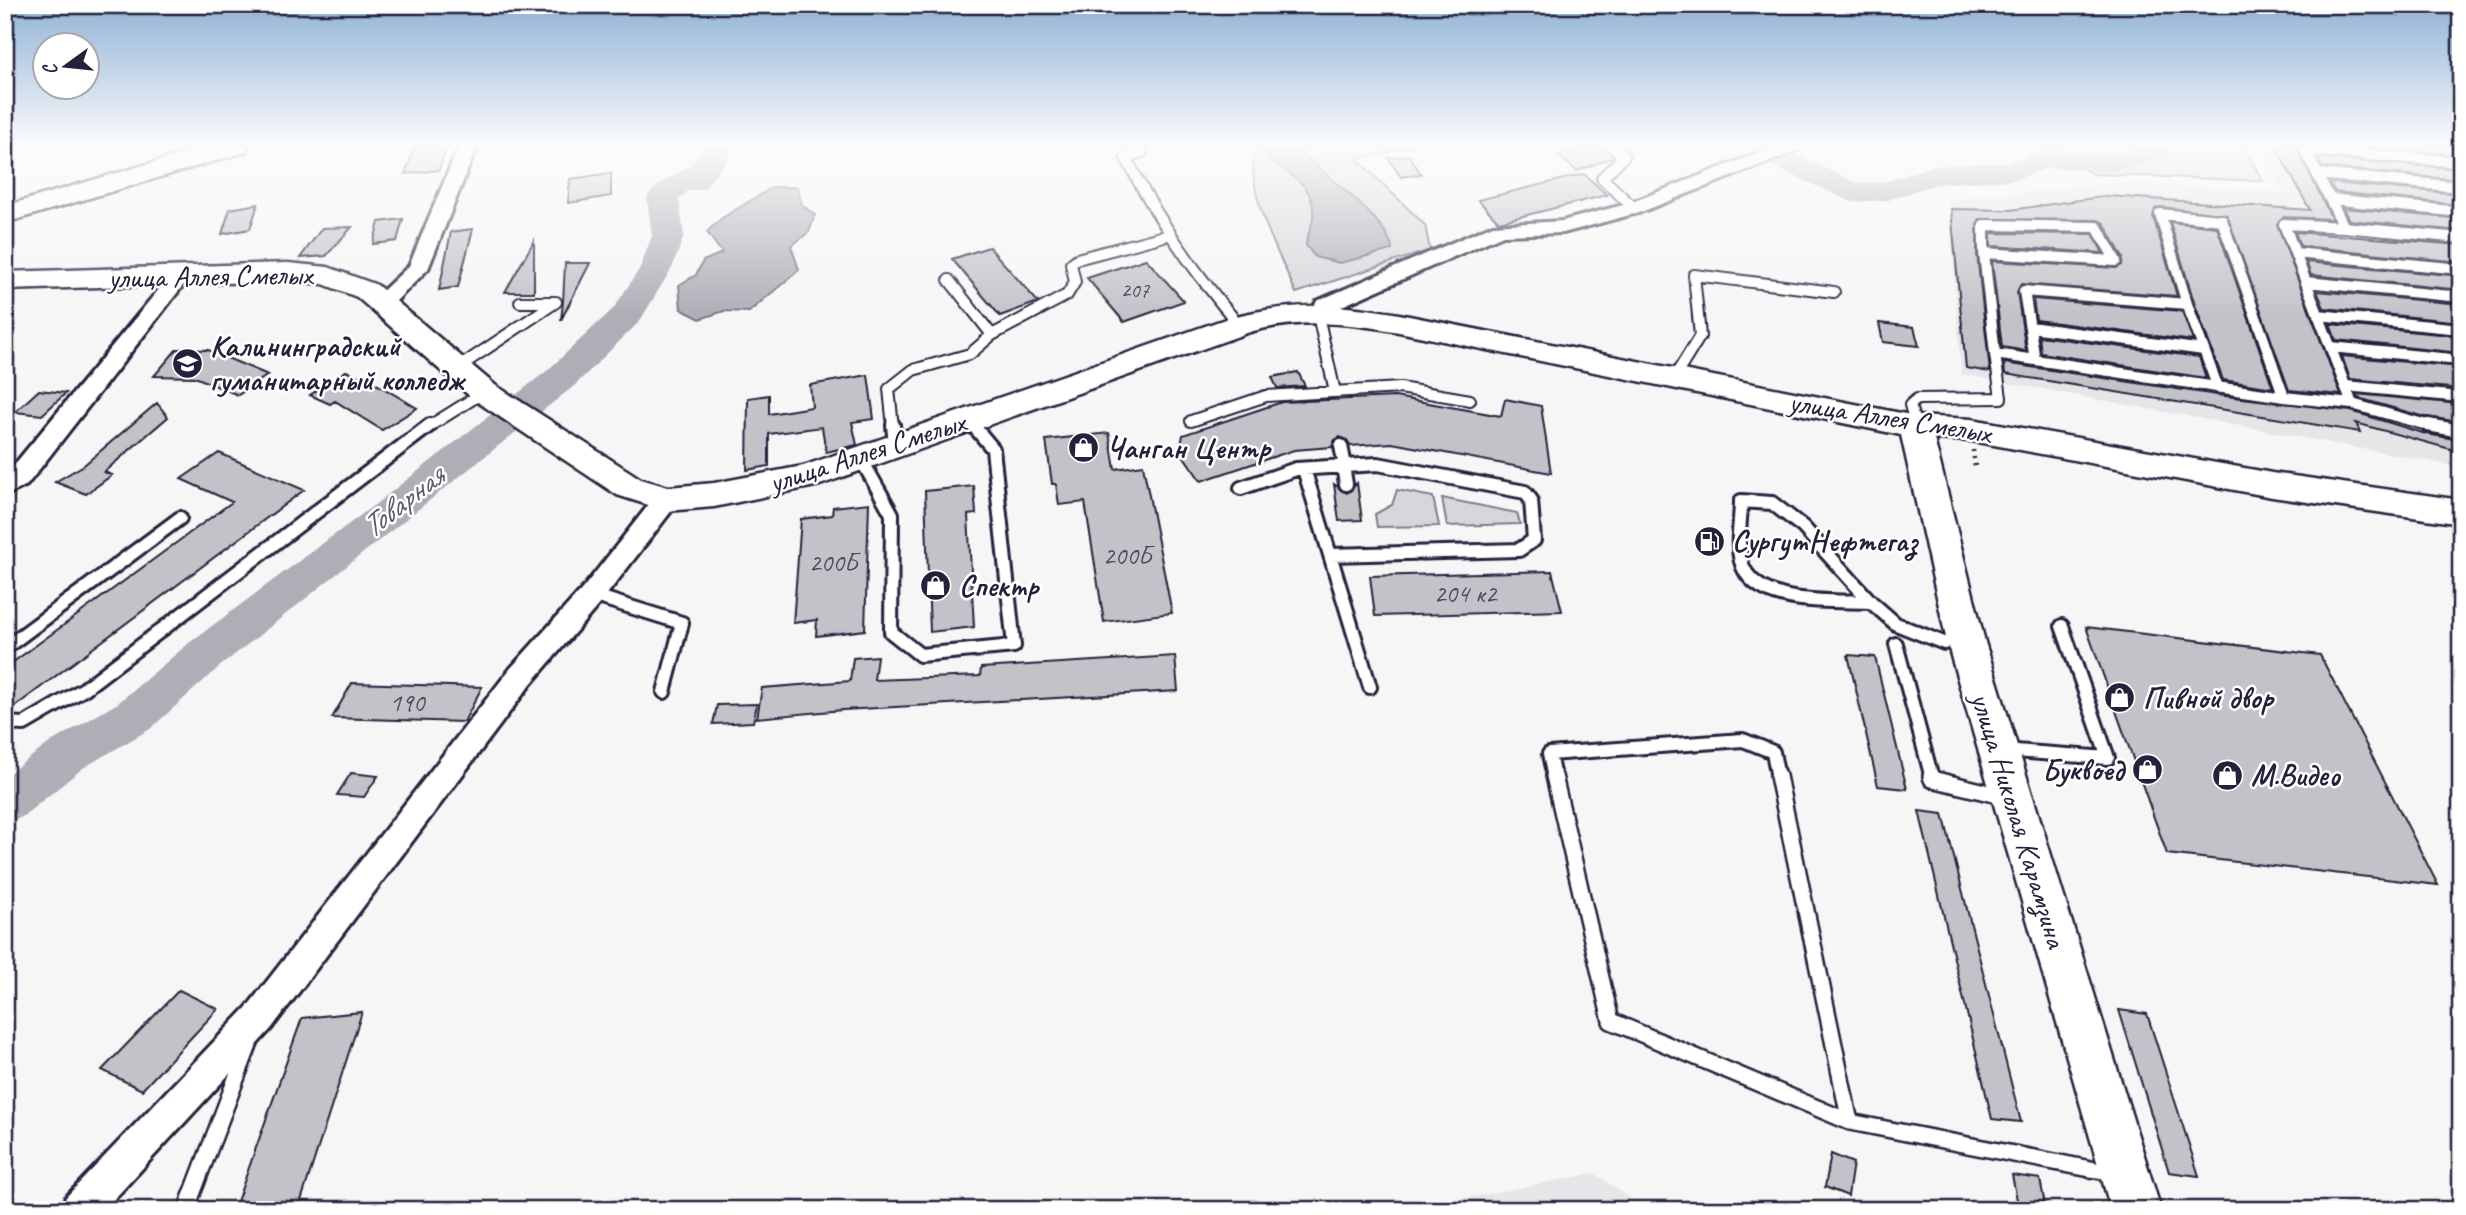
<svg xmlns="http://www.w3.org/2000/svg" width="2466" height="1215" font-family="Caveat,sans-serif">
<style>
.built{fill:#e6e6e9}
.green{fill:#d7d7db;stroke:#7c7c8b;stroke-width:2}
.water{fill:#aeaeb7;stroke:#767685;stroke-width:2}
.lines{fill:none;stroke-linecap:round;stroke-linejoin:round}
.river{fill:#aeaeb7;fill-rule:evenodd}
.building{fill:#c2c2c9;stroke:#22223b;stroke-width:2}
.lane-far2-casing{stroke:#22223b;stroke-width:14}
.lane-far1-casing{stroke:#22223b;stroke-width:18}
.lane-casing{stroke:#22223b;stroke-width:20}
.street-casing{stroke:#22223b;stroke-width:6}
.secondary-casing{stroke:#22223b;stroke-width:5}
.path{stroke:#22223b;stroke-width:4.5;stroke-dasharray:2 5;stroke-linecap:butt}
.lane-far2{stroke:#fff;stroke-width:10}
.lane-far1{stroke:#fff;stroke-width:12}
.lane{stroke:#fff;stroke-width:15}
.street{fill:#fff;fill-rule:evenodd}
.secondary{fill:#fff;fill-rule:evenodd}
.labels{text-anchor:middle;stroke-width:5;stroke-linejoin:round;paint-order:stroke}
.far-number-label{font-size:21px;fill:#4a4a5e}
.number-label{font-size:26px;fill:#4a4a5e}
.street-label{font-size:30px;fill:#22223b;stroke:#fff}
.poi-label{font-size:30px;font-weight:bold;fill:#22223b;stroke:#fff;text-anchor:start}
.water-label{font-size:32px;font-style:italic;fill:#5a5a6d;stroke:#fff}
</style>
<rect width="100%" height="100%" fill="#f6f6f7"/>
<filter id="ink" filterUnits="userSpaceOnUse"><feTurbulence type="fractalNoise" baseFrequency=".0143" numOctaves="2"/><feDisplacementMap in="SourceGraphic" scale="14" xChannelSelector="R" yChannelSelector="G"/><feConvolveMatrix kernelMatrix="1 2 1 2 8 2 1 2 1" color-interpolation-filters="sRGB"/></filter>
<g filter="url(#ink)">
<path class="built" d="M2257,146H2461V467L1961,374L1949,200L2115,182L2282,192Z
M1594,1173L1647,1210H1326L1473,1197Z"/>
<path class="green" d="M1254,146H1414L1357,159L1425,225L1430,250L1296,293C1276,246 1247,199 1254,146Z
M2038,146H2243L2263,181L2093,174Z
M1397,490L1433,497L1439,526L1377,527L1375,514L1392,505Z
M1442,498L1517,513L1520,524L1447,526Z"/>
<path class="water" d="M1257,146H1296C1317,171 1391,220 1392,250L1340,263L1315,257L1306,245C1307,235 1312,227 1313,218C1318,177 1271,169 1257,146Z
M773,187H797L802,205L815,215L809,232L791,246L799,270L749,312L724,311L700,319L681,309L679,285L696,275L703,261L722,253L707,232L722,218Z"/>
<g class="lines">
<path class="river" d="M701,146H731L727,160L704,189L688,191L679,199L684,236L672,268L639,322L574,386L219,667L150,729L83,768L22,817L5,823V776L51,742L118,703L189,643L377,503L548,370L614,308L640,268L652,236L647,197C665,171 692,178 701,146Z
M2142,146H2172L2166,158L2114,171L2048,168L2014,180L1936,184L1888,200L1852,202L1772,166L1768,160L1772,154L1783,151L1794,154L1857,183L1884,182L1932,166L2010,162L2045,150L2114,153Z"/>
</g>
<path class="building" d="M415,146H447L439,170L405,174Z
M1587,146H1604L1613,157L1577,171L1557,155Z
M2275,146H2296L2332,219L2284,217L2277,224L2341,395L2289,390L2227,215L2161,207L2155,209L2153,216L2177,296L2021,284L2017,292L2026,351L2002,347L1992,261L2116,268L2122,265L2123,258L2104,223L2098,220L1980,219L1977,225V254L1990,372L1966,368L1951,209L2010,210L2108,196L2310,210Z
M2347,146H2461V155Z
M1409,155L1421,174L1401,177L1388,158Z
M2318,158L2461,169V180L2322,167Z
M611,173V196L568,203L570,179Z
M1584,174L1607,195L1499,222L1478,200Z
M2330,183L2461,194V205L2335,192Z
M258,204L250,229L222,234L230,209Z
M2343,208L2461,219V231L2349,220Z
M403,219L397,241L373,244L379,222Z
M2170,222L2217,227L2273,388L2223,380L2194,302Z
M352,227L326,256L300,258L322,228Z
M473,229L458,287L439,290L451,232Z
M2295,232L2461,245V262L2300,246Z
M1991,233L2093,234L2103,253L1991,246Z
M534,241V292H505Z
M989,247L1038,302L1000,316L952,259Z
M1146,259L1184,301L1124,322L1087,278Z
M2306,262L2461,276V290L2311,275Z
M565,263H590L561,320L563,302Z
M2317,291L2461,304V322L2324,308Z
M2033,299L2182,311L2193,341L2036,320Z
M1879,323L1914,327L1919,346L1883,342Z
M2330,324L2461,336V353L2336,340Z
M2039,336L2199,357L2206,378L2041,353Z
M177,349L208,350L268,375L238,395L195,377L154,376Z
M2342,356L2461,367V389L2350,379Z
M2004,363L2217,395L2351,411L2426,434L2461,440V452L2356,423L2360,432L2005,374Z
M346,371L378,385L417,408L382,430L335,401L330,404L310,395Z
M1298,372L1305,386L1277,388L1272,377Z
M868,375L874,419L852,422L857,445L826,452L822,427L769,434V466L747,470L748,398L769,395V414L812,407L810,385Z
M39,390L66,393L42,415L15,412Z
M2356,394L2461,404V422L2425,417L2358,398Z
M1395,397L1501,416L1505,399L1541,406L1551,473L1392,443L1350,446L1347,440L1340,437L1335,440L1332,447L1294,450L1201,481L1180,451L1183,435L1282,402Z
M157,403L168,417L104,472L112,475L86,494L55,482L84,465Z
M1109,433L1115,469L1143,465L1172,613L1104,622L1085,502L1059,505L1056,484H1052L1046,440Z
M219,453L304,490L5,714V668L232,502L181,479Z
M1357,483L1362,520L1339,521L1334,484L1347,493Z
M974,486L976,514L968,515L974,627L930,632L925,491Z
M869,503L865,630L816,636L817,620L793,623L801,519L832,515L833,507Z
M1552,571L1562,611L1375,616L1370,576Z
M2086,627L2320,655L2438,885L2167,854Z
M1848,655L1875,657L1907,789L1878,786Z
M877,656L874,680L980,676L981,668L1175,656L1178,691L843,710L757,718L762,688L850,681L853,658Z
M352,683L482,687L464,722L332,718Z
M757,704L753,722L713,724L717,705Z
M351,773L378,776L364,797L337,795Z
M1919,811L1943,814L2021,1122L1992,1119Z
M179,990L218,1009L142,1090L102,1070Z
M2119,1010L2147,1014L2199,1176L2169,1172Z
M362,1012L298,1210H234L302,1018Z
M1831,1154L1853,1163L1848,1196L1825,1187Z
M2012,1175L2040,1179L2046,1210H2019Z"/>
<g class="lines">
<defs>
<path id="lane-far2" d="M1611,146L1624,156L1602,178L1634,208
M2303,146L2344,227L2284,224L2352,404
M2305,150L2461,162
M1142,152L1126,158C1157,219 1195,273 1239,325
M2317,174L2461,187
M2330,199L2461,212
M2160,214L2222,220L2284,397L2035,360L2024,291L2187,304Z
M1984,225L2097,227L2116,261L1984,253Z
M2344,227L2461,238
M1984,253L1995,354L2035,360
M2295,253L2461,269
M2306,282L2461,297
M2187,304L2218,388
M1317,311L1335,392
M2318,315L2461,329
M2030,327L2204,350
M992,335L1067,295L1075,282L1071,264L1077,259L1168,235
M2331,347L2461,360
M456,369L556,302H520
M1674,378L1700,336L1694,275L1834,292
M2346,386L2461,397
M2284,397L2352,404L2434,427
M969,420L975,427
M1191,421L1266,396L1400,388L1470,400
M428,427L484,392
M893,427L889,389L913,370L970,354L992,335L949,280
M1916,427L1910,405L1917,399L2001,398L1995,354"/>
<path id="lane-far1" d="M893,425L895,445
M2428,425L2461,431
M1341,446L1345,466
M861,459L892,514L891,632L920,655L1014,646L993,449L973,425
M1343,466L1346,484
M1304,469L1370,687
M1241,488L1296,469L1378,464L1525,492L1531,500L1534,540L1519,550L1330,555
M1741,501L1772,503L1803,527L1871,602C1833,600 1753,608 1741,561C1736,542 1741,520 1741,501Z
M592,595L682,623L664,692
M1871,602L1896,624L1944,643
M1896,644L1932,778
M5,648L180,518
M5,723L24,724L84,689L430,425
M2002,750L2108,758L2062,626
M1554,778L1549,754L1743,740L1773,752L1778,778"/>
<path id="lane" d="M1554,776L1611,1021L1850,1122
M1778,776L1850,1122
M1931,776L1932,779L2006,797
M1850,1122L2116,1174
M186,1210L249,1045"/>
<path id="street" d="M459,146H477L428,269L390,307H376L372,302L376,297L409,266Z
M1776,146H1801L1799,150L1641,212L1563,233L1503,235L1333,310L1330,316H1314L1311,311L1317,301L1493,225L1562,221L1627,204Z
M181,269L188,271L191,275L188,279L27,485L5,496V476L174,271Z
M667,490L676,493L679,499L676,505L601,602L530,685L271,1029L104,1210H61L66,1197L247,1007L510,669L583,588L658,493Z"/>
<path id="secondary" d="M209,146H249L245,152L5,223V206Z
M288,263L328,267L377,285L495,385L641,479L668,487L714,483L803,466L1228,318C1290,302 1336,303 1399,314L1916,416L1972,419L2272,473L2461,500V524L2272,497L1972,441L1934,439L1985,642L2161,1210H2111L1947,642L1901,435L1399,332C1348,323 1300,318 1250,332L820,485L714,507L667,511L617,495L473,399L357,297L323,284L288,281L5,290V272Z"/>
</defs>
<use href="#lane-far2" class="lane-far2-casing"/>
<use href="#lane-far1" class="lane-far1-casing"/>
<use href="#lane" class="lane-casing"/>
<use href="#street" class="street-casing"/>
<use href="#secondary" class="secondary-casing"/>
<path class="path" d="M1973,450L1975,467"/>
<use href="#lane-far2" class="lane-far2"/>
<use href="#lane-far1" class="lane-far1"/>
<use href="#lane" class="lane"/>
<use href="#street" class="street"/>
<use href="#secondary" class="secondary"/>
</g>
</g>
<linearGradient id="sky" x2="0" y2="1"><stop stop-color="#91b2d4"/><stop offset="0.46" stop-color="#fbfbfb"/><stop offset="1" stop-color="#fbfbfb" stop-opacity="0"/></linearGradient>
<rect width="2466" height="316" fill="url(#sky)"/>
<defs>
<symbol id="university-disc" viewBox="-11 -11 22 22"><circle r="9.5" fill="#22223b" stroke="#fff"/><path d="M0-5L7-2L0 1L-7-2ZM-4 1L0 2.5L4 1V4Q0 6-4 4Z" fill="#fff"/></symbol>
<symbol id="shop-disc" viewBox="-11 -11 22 22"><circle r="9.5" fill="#22223b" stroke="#fff"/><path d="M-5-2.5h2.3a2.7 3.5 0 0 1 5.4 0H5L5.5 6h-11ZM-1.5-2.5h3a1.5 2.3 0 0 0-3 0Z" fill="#fff"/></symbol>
<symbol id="fuel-disc" viewBox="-11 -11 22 22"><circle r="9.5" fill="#22223b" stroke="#fff"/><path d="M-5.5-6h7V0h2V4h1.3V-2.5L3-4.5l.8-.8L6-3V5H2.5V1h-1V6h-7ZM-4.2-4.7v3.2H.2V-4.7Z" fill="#fff"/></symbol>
</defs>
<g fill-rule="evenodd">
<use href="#university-disc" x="170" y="346" width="35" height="35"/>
<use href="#shop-disc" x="1066" y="430" width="35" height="35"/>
<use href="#fuel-disc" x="1692" y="524" width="35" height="35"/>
<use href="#shop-disc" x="918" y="568" width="35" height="35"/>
<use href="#shop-disc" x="2102" y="680" width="35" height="35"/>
<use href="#shop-disc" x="2130" y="752" width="35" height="35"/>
<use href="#shop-disc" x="2210" y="758" width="35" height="35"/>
</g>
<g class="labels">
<g class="far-number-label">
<text x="1135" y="297">207</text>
</g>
<g class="number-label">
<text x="1127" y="564">200Б</text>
<text x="833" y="571">200Б</text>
<text x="1465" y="602">204 к2</text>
<text x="407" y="711">190</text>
</g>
<g class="street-label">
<text transform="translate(210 276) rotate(-1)" y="10">улица Аллея Смелых</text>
<text transform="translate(1890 417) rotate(9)" y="10">улица Аллея Смелых</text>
<text transform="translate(867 452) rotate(-18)" y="10">улица Аллея Смелых</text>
<text transform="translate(2019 820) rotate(73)" y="10">улица Николая Карамзина</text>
</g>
<g class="poi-label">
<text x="210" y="356">Калининградский<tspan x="210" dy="34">гуманитарный колледж</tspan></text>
<text x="1106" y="458">Чанган Центр</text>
<text x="1732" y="551">СургутНефтегаз</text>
<text x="959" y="596">Спектр</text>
<text x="2143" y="708">Пивной двор</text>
<text x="2124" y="780" text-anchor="end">Буквоед</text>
<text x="2251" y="785">M.Видео</text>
</g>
<g class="water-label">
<text transform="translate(402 501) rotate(-38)" y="11">Товарная</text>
</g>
</g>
<rect width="2466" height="1215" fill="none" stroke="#fff" stroke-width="28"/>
<rect x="14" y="14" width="2438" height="1187" fill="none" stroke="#22223b" stroke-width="2.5" filter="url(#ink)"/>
<g transform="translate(66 66) rotate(255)"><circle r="33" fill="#ffffff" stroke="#a7a7b1" stroke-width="2"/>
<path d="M0-5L12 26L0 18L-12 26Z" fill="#22223b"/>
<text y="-10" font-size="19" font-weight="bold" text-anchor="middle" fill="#22223b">С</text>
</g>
</svg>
